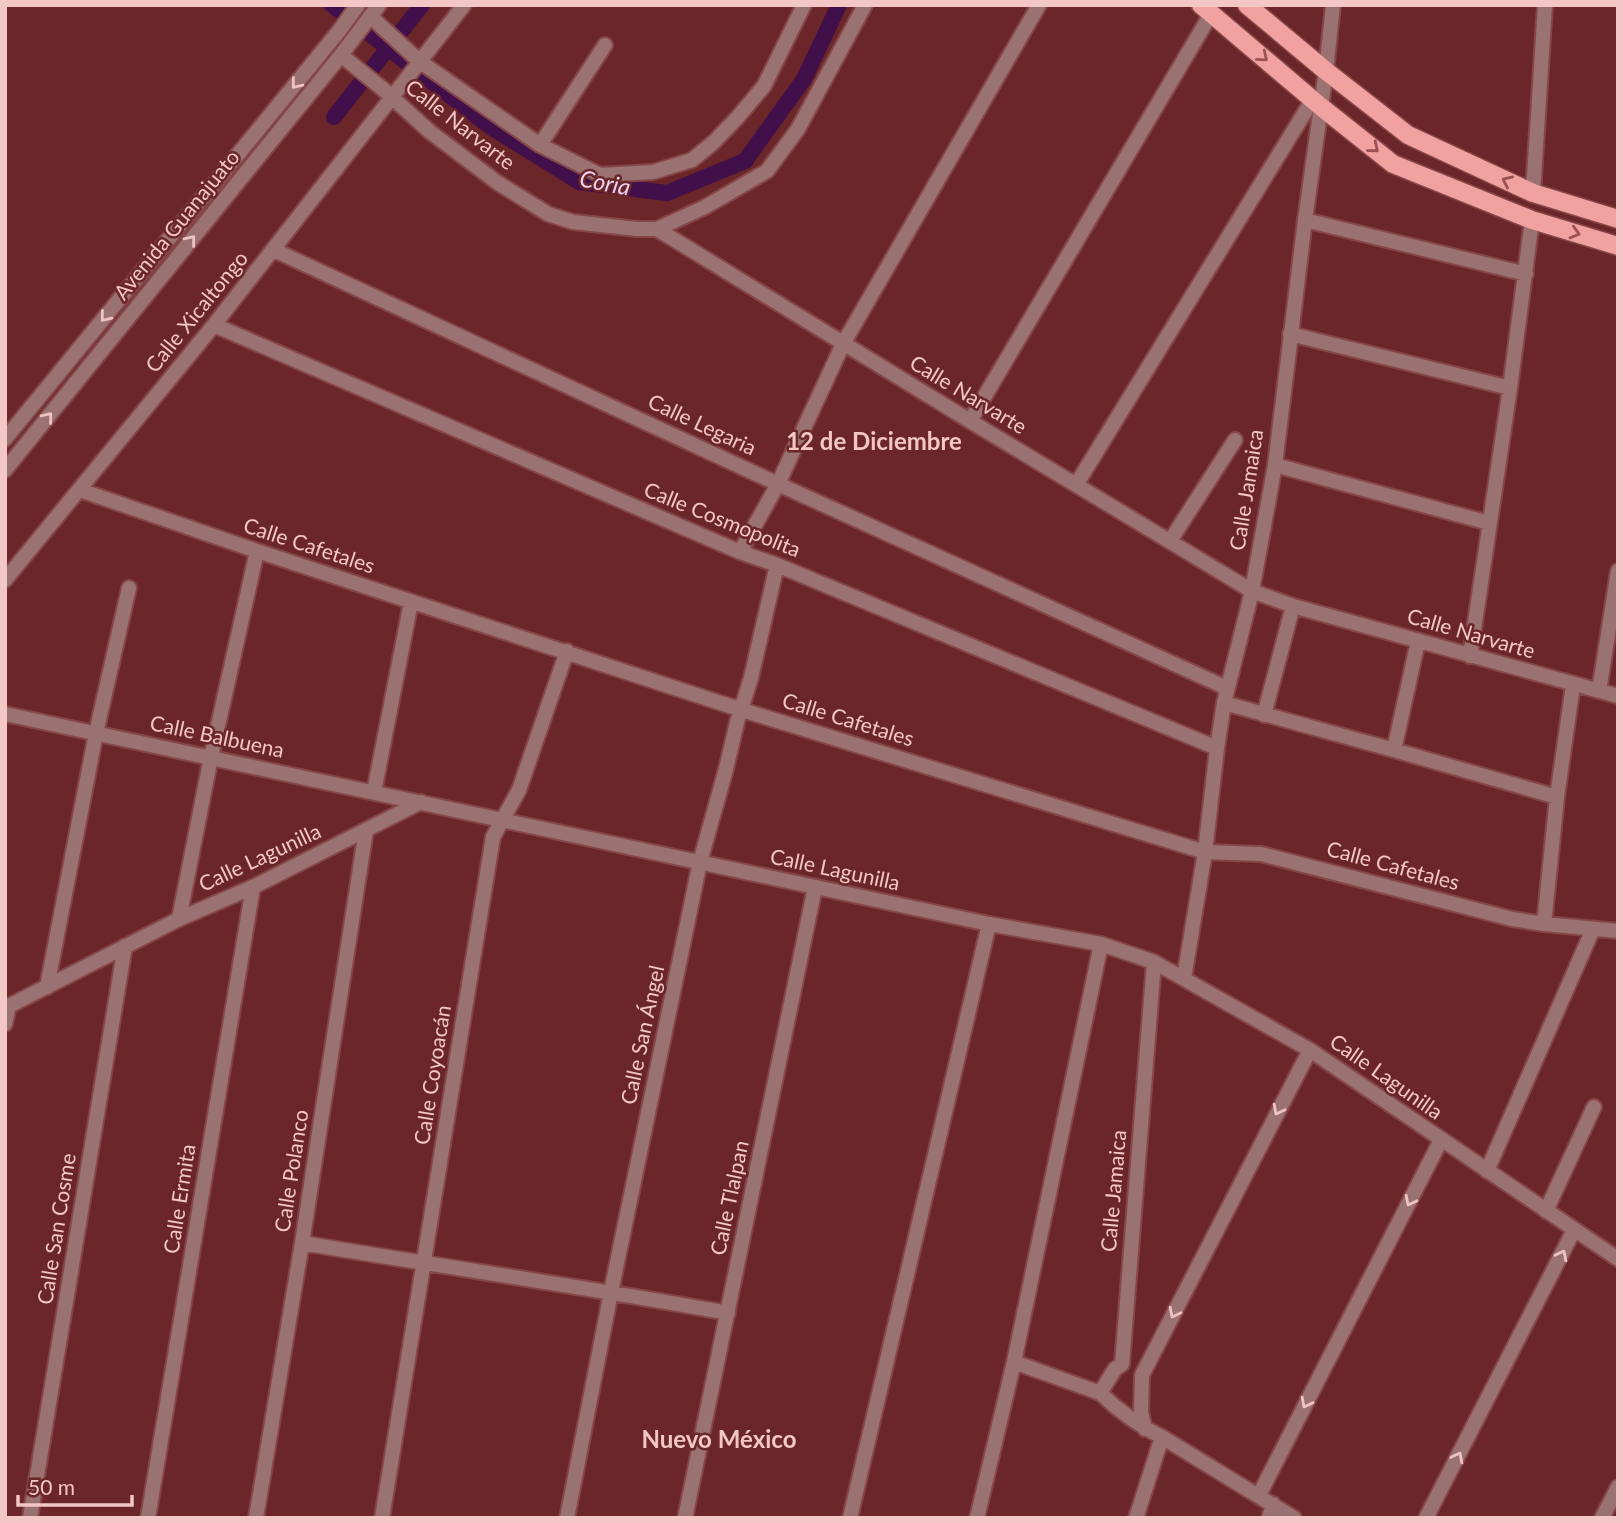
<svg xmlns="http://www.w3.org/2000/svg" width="1623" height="1523" font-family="Lato,sans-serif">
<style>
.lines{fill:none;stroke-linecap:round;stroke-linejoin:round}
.canal{stroke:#410f4a;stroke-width:16}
.minor-casing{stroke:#864648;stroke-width:18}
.tertiary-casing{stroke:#864648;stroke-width:18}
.primary-casing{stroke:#864648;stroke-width:21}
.minor{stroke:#997271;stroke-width:14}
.tertiary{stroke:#997271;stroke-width:14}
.primary{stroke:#f0a1a0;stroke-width:18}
.oneway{stroke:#9a5153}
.oneway2{stroke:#eec3c1}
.labels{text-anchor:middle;stroke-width:5;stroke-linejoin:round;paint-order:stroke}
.street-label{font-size:21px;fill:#f2c7c5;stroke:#6b2629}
.water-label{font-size:23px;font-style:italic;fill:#f0d3f6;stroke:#6b2629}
.quarter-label{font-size:24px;font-weight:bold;fill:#f2c7c5;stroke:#6b2629}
</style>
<rect width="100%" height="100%" fill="#6b2629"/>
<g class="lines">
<path class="canal" d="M332,5L489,126L579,182L667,193L745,161L804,79L839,5
M334,117L422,5"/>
<defs>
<path id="minor" d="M370,16L419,61L540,145L600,175L653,172L692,160L714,142L737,118L764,86L804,5
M341,55L384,90L429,131L498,183L548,214L573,222L637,229H657L970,421L1252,591L1293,606L1618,696
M1326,71L1333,5
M540,145L605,45
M1533,193L1545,5
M1305,220L1526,274
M657,229L705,207L767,171L798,129L865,5
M274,250L778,484L1227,688
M214,325L740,552L777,565L1217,748
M1290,334L1510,388
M970,421L1211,14
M1275,465L1489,523
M1076,485L1313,99
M80,490L257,551L742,710L1205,852L1261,854L1512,919L1544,924L1618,931
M1170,541L1235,440
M740,552L778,484L843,344L1039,5
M5,580L214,325L464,5
M1470,656L1510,388L1532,220
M1599,691L1618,571
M1224,703L1394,750L1557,797
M1264,715L1293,606
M1394,750L1418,641
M374,792L411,602
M179,919L211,757L257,551
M1544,924L1557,797L1573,685
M1154,962L1122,1364L1115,1369L1100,1393C1119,1411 1139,1426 1162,1437L1294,1518
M47,987L96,733L129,588
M5,1024L9,1006
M1487,1171L1593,929
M1546,1211L1594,1107
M302,1243C444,1267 586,1287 728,1313
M1014,1362L1100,1393
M1145,1429L1141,1412L1142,1375L1310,1050
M1259,1495L1441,1140
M148,1518L253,887
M256,1518L302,1243L366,830
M382,1518L493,837L519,790L567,651
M567,1518L611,1292L700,862L726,769L737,722L751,678L777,565
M685,1518L815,887
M850,1518L989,924
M977,1518L1014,1362L1101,944
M1136,1518L1162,1437
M1269,1518L1273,1504
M1426,1518L1574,1230
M1602,1518L1618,1487"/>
<path id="tertiary" d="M5,439L339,31L358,5
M5,470L341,55L379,5
M5,714L989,924L1101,944L1154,962L1310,1050L1618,1259
M1184,978L1205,852L1217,748L1224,703L1252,591L1275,465L1305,220L1326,71
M5,1008L179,919L253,887L421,802
M30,1518L125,946"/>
<path id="primary" d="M1201,5L1320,106L1393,164L1532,220L1618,246
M1247,5L1326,71L1408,135L1533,193L1618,219"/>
</defs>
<use href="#minor" class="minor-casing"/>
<use href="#tertiary" class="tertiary-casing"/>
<use href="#primary" class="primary-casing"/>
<use href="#minor" class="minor"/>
<use href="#tertiary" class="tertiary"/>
<use href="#primary" class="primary"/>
</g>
<defs><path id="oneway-chevron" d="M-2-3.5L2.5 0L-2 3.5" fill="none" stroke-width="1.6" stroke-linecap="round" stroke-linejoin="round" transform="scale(1.75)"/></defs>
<g class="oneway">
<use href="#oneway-chevron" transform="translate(1263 57) rotate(40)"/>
<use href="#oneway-chevron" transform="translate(1374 148) rotate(39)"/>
<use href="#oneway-chevron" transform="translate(1507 181) rotate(-155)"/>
<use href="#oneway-chevron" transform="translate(1575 233) rotate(17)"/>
</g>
<g class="oneway2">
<use href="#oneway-chevron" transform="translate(296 84) rotate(129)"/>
<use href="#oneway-chevron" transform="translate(191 240) rotate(-51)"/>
<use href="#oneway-chevron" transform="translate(105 317) rotate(129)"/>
<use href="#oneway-chevron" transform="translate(48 417) rotate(-51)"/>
<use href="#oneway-chevron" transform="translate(1278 1110) rotate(117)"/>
<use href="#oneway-chevron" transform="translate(1410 1201) rotate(117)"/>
<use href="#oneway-chevron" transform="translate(1562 1255) rotate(-63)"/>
<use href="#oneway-chevron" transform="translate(1174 1313) rotate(117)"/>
<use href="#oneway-chevron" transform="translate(1306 1403) rotate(117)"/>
<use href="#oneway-chevron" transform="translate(1458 1457) rotate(-63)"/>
</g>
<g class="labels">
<g class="street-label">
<text transform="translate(460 125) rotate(38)" y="7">Calle Narvarte</text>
<text transform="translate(177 225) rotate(-51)" y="7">Avenida Guanajuato</text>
<text transform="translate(197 312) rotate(-51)" y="7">Calle Xicaltongo</text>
<text transform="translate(968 395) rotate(31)" y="7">Calle Narvarte</text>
<text transform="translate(702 425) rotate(25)" y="7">Calle Legaria</text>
<text transform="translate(1247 490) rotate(-81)" y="7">Calle Jamaica</text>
<text transform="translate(722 520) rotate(22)" y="7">Calle Cosmopolita</text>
<text transform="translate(309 546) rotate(18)" y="7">Calle Cafetales</text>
<text transform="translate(1471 634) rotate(16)" y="7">Calle Narvarte</text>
<text transform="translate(848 720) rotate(17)" y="7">Calle Cafetales</text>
<text transform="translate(217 737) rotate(12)" y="7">Calle Balbuena</text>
<text transform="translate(260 858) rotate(-25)" y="7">Calle Lagunilla</text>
<text transform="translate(1393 866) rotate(15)" y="7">Calle Cafetales</text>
<text transform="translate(835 870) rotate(12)" y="7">Calle Lagunilla</text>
<text transform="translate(643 1035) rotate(-78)" y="7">Calle San Ángel</text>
<text transform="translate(433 1075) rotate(-81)" y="7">Calle Coyoacán</text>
<text transform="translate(1386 1077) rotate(35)" y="7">Calle Lagunilla</text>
<text transform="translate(292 1171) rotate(-81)" y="7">Calle Polanco</text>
<text transform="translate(1114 1191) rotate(-85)" y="7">Calle Jamaica</text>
<text transform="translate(730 1198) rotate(-78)" y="7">Calle Tlalpan</text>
<text transform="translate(180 1199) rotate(-81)" y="7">Calle Ermita</text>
<text transform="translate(57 1229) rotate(-81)" y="7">Calle San Cosme</text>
</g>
<g class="water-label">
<text transform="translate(605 183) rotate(11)" y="8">Coria</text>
</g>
<g class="quarter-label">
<text x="874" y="450">12 de Diciembre</text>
<text x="719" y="1448">Nuevo México</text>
</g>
</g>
<rect width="1623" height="1523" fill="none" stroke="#f2c7c5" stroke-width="14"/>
<path d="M18 1495v10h114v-10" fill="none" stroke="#f2c7c5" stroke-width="3.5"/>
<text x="28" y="1495" font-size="21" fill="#f2c7c5" stroke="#6b2629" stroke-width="5" paint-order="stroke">50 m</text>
</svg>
